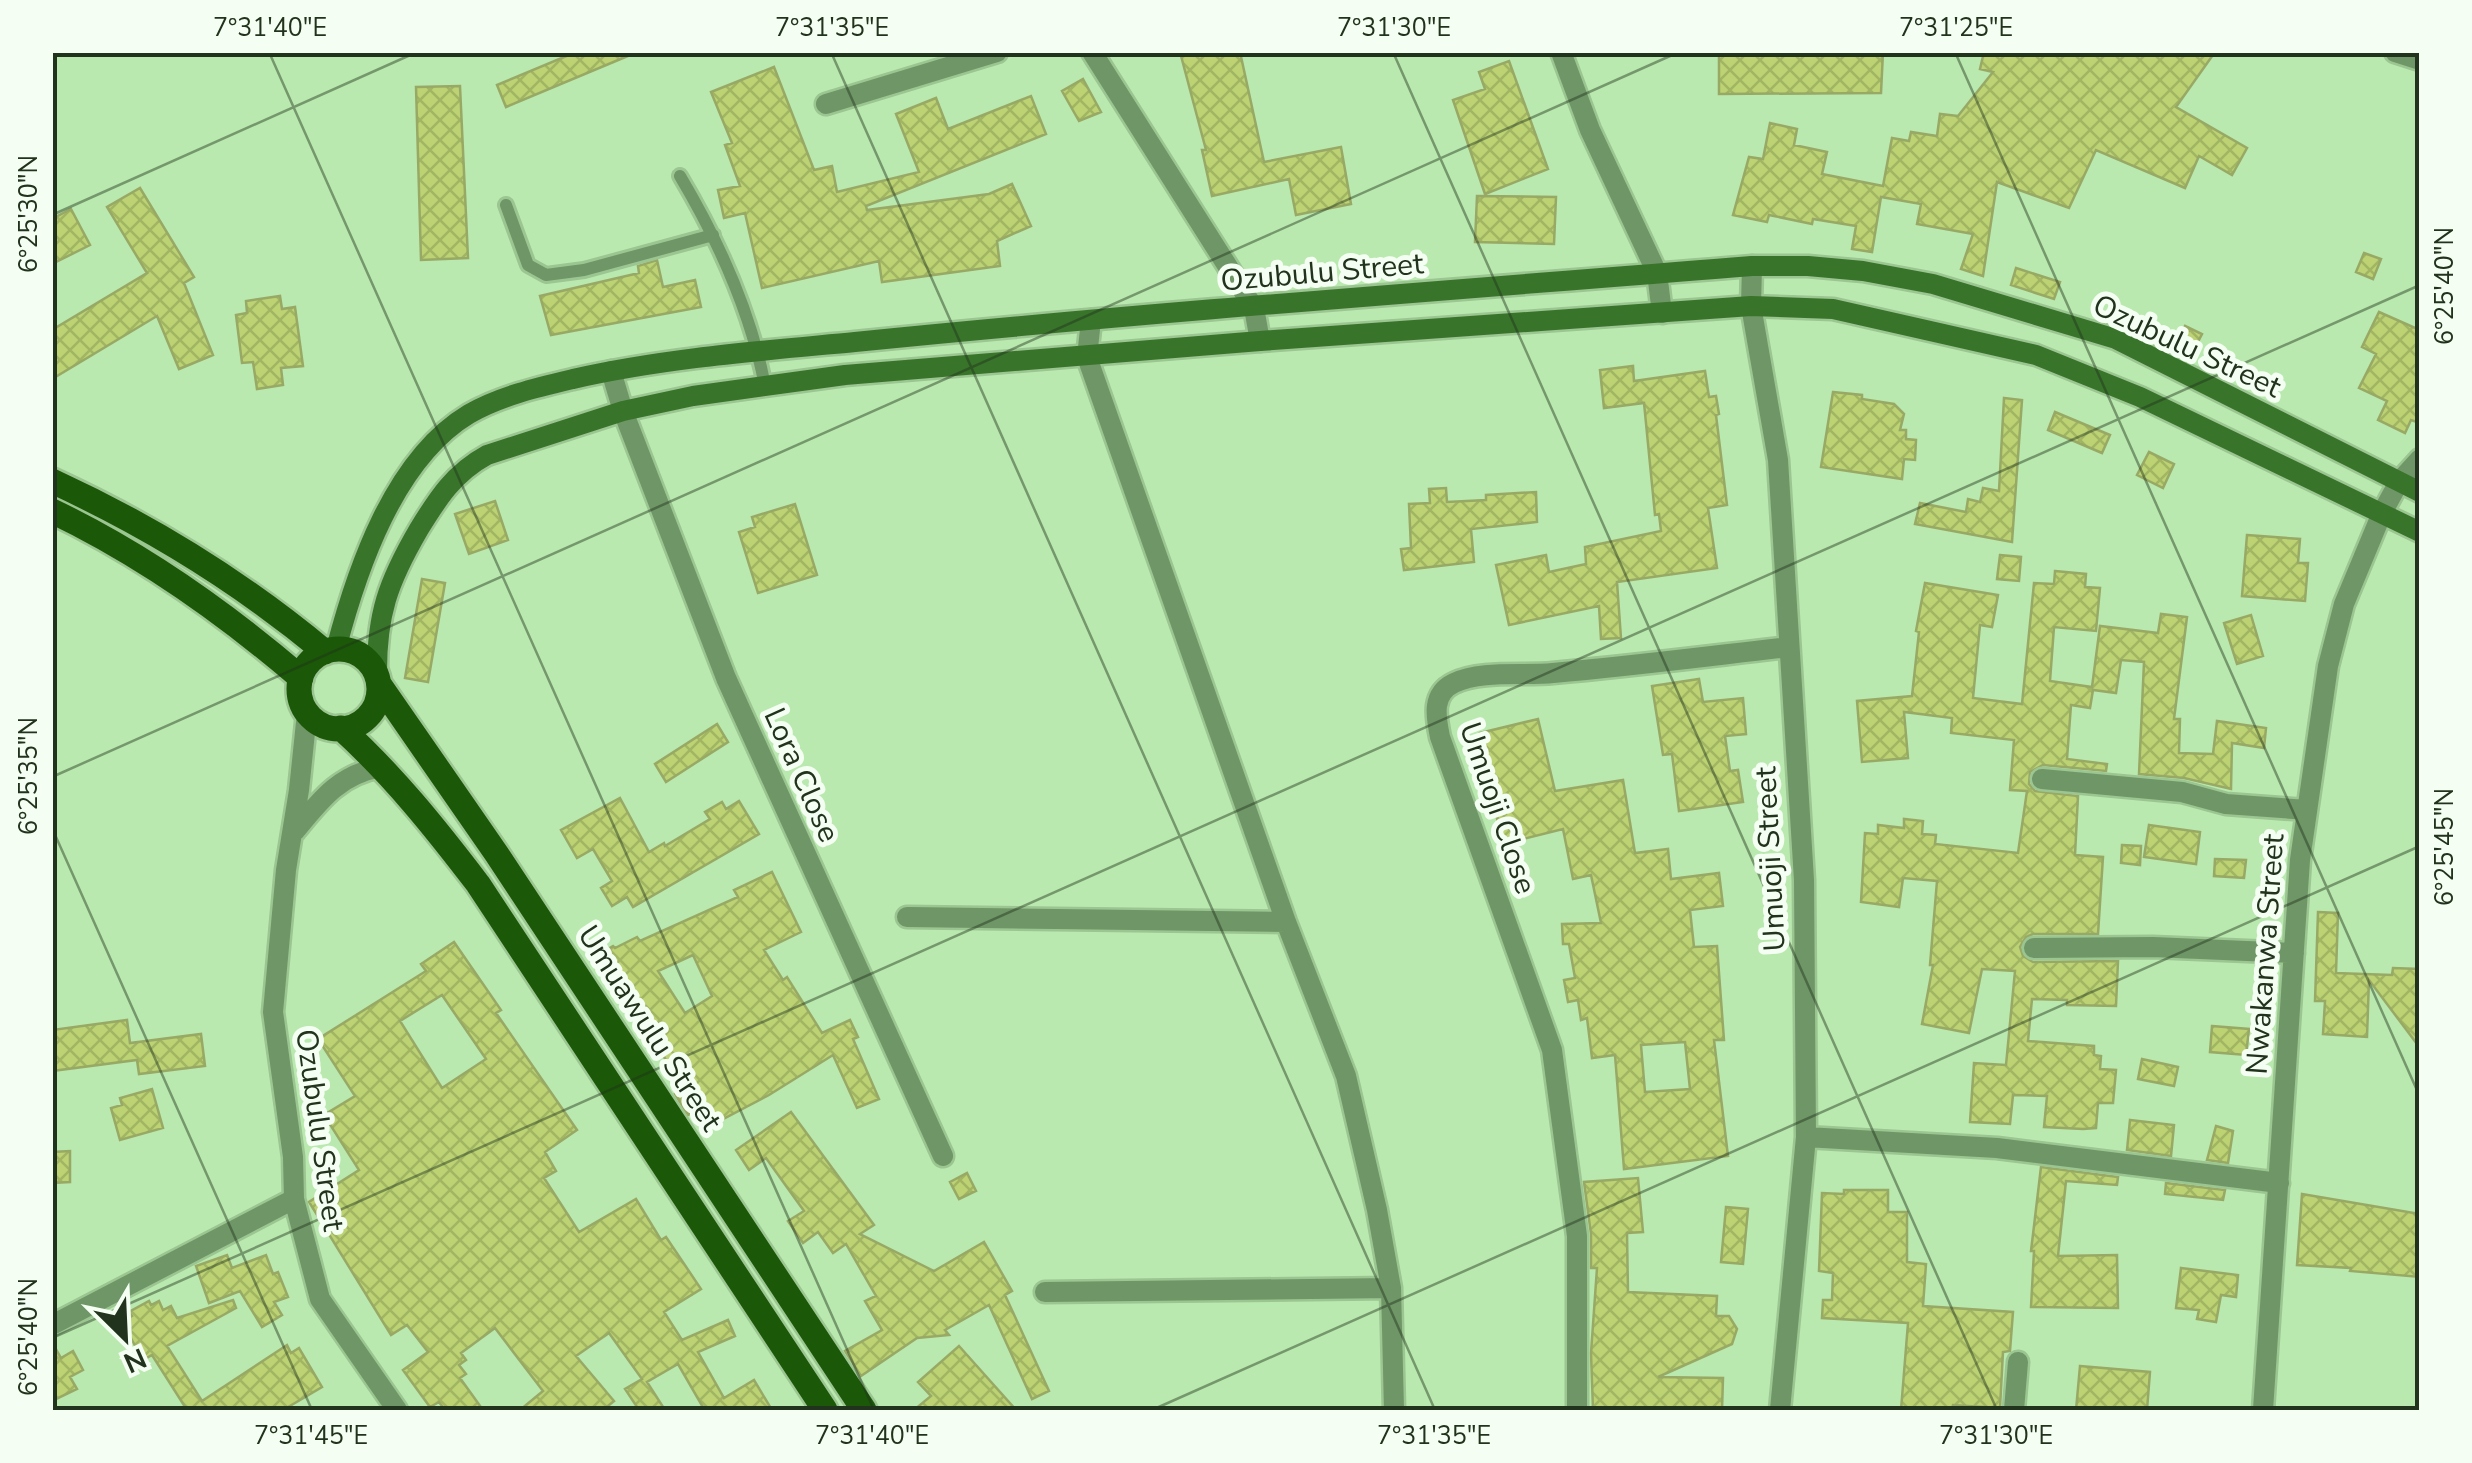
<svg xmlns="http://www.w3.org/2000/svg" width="2472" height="1463" font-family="'Nunito Sans',sans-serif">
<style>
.building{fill:url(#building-cross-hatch);stroke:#98a965;stroke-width:2.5;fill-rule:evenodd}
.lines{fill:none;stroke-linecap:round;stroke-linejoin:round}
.service-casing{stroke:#9bc591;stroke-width:18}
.minor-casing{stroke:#9bc591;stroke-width:25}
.secondary-casing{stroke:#9bc591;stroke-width:25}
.primary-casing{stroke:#9bc591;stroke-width:30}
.service{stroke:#6f9666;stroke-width:12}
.minor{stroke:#6f9666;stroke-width:20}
.secondary{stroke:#38742a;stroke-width:20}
.primary{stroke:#1b5807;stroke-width:25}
.ticks{fill:none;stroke:#21331c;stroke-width:2.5;stroke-opacity:0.45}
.labels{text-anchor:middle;stroke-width:10;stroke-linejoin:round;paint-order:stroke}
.street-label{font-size:30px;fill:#21331c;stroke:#f4fef2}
.neatline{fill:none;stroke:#21331c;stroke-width:4}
.ticks-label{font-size:25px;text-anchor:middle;fill:#21331c}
</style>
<defs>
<pattern id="building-cross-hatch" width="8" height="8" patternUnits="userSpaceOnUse" patternTransform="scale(2.5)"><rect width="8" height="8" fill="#bcd273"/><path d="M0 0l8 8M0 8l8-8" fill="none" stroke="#a1b563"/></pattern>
</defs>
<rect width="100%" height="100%" fill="#b9e9ae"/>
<path class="building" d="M576,52L635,53L506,107L497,85Z
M1180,52H1240L1264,162L1341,147L1351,204L1296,215L1289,179L1212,196L1202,150H1206Z
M1719,52H1883L1881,93L1719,94Z
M1984,52H2215L2176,107L2247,148L2232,175L2199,156L2185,188L2096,150L2069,208L1997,182L1983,276L1961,269L1973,234L1917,224L1921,204L1881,197L1872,252L1852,249L1856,226L1813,219L1812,224L1769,215L1767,222L1733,215L1749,157L1763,159L1770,123L1797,129L1794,145L1827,152L1822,174L1883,186L1892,138L1909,141L1911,132L1937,136L1940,114L1958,116L1993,72L1980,69Z
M1509,61L1548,169L1485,194L1453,100L1485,89L1479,72Z
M774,67L814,170L832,166L837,192L919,172L896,114L936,98L948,129L1031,96L1046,134L866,206L867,210L989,194L1012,184L1031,226L997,241L1000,266L882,282L879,261L762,288L745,213L724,218L718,190L740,186L725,145L732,143L711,92Z
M1083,79L1101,112L1079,121L1062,91Z
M460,86L468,258L421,260L416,87Z
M140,188L194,277L184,283L213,355L179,369L157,316L52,379V330L147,273L107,207Z
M1477,196L1556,197L1554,244L1475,242Z
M71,209L90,245L52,264V219Z
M2364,253L2381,259L2373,279L2356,272Z
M657,260L663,287L695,280L701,307L551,335L540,296L639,273L638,266Z
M2016,268L2060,282L2054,299L2011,285Z
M280,296L282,309L295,307L303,366L281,368L283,385L257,389L253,362L242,363L236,315L247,313L246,301Z
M2379,312L2420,330V423L2411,420L2405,433L2378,420L2387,401L2359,388L2376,354L2362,347Z
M2185,326L2202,334L2190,357L2174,349Z
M1633,366L1634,381L1705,371L1709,397L1716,396L1719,414L1716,415L1727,505L1708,508L1717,568L1617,582L1621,638L1601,639L1599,606L1509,625L1496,565L1546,555L1549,572L1586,564L1585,547L1661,531L1659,514L1655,515L1644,403L1604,408L1600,370Z
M1833,392L1862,395V399L1894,404L1904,414L1900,430H1906V439L1916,440L1915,460L1904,459L1902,479L1821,467Z
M2004,398L2022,400L2012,542L1915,524L1920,503L1966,512L1968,499L1980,502L1983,488L1999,491Z
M2055,412L2110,435L2102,453L2048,430Z
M2149,452L2174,464L2163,488L2137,475Z
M1446,488L1447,502L1486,500V495L1536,492L1537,522L1471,529L1474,562L1404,570L1401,549L1411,548L1409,504L1430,503L1429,489Z
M495,501L508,540L469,554L455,514Z
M795,504L817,575L758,593L739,532L755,527L752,517Z
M2247,535L2300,539L2298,563H2308L2305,601L2242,596Z
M2000,555L2021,557L2019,581L1997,579Z
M2055,571L2086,574L2085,587L2100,588L2096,631L2054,627L2050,681L2092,687L2100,626L2158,633L2161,614L2187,617L2174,719H2180L2179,753L2213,754L2217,721L2266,728L2264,748L2232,743L2231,789L2184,778L2139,774L2144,662L2121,660L2116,693L2093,690L2090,708L2071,705L2067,759L2107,764L2106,771L2043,765L2030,772L2029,784L2035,791L2078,796L2075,855L2103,857L2098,934H2033L2026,937L2020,947L2023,956L2033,962L2118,961L2116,1006L2067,1005V1000L2032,999L2028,1041L2094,1046V1055L2101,1056L2100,1069L2116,1070L2113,1103H2098L2096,1128L2083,1129L2044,1127L2047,1096L2013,1095L2010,1124L1970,1122L1974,1063L2006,1065L2015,971L1982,969L1969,1033L1922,1024L1933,965H1930L1937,881L1903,878L1899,907L1861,902L1865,833L1878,834V825L1904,828V819L1923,821L1922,834L1936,835L1935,844L2018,853L2027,791L2010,790L2014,740L1951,733L1952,718L1904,712L1908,758L1862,762L1857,701L1912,696L1919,632L1916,631L1925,583L1998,595L1992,627L1980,625L1973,698L2022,704L2034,583L2054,584Z
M422,579L445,583L428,682L405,678Z
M2251,615L2263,656L2237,664L2224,623Z
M1699,679L1703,702L1743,698L1746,734L1725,736L1730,771L1738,770L1743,802L1679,811L1672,754L1663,755L1652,686Z
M1538,719L1555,791L1623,780L1635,853L1668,849L1671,879L1719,873L1723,906L1690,910L1694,947L1717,946L1724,1040H1714L1728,1156L1624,1169L1615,1055L1592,1058L1587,1018L1581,1020L1578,1000L1568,1002L1564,980L1575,978L1569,944H1563L1562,924L1601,923L1591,875L1573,879L1563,829L1503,844L1493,801L1488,802L1479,762L1487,760L1480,733ZM1685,1042L1690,1089L1645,1092L1641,1045Z
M717,724L728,742L666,782L655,764Z
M620,798L649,852L664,843L665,846L710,819L705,812L722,802L726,809L739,801L759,834L633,907L627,897L612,906L601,888L612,881L593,849L577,858L561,830Z
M2149,825L2200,832L2196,864L2144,857Z
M2122,845L2141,846L2140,865L2121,863Z
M2215,859L2246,860L2244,878L2214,876Z
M772,872L801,932L764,950L783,980L787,977L822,1033L850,1020L858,1037L853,1039L879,1099L857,1108L833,1055L769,1095L706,1128L696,1110L688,1115L675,1094L684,1089L659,1049L666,1044L641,1003L631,1008L598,955L613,946L615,948L637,937L640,941L738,897L734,890ZM693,955L712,996L685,1013L658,971Z
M2318,912L2338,913L2336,973L2392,975L2393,968L2420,969V1048L2369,980L2367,1037L2323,1034L2325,1001H2315Z
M454,942L501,1010L496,1013L577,1130L545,1152L556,1171L544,1178L579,1232L636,1199L661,1240L666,1237L701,1289L664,1312L682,1340L728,1320L735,1336L698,1352L724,1398L754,1380L772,1410H701L704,1409L678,1364L647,1382L665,1410H639L625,1389L642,1379L609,1333L576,1356L614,1401L603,1410H520L543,1391L495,1328L461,1353L466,1360L459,1365L466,1374L460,1378L483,1410H445L439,1402L430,1407L403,1370L428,1352L407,1325L391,1335L309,1202L359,1170L324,1115L355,1096L318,1039L426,971L421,964ZM442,995L486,1059L442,1088L400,1021Z
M127,1020L130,1043L201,1034L205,1066L139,1074L137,1060L52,1071V1030Z
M2212,1026L2249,1029L2246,1055L2210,1052Z
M2142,1059L2178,1067L2174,1086L2138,1079Z
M152,1089L163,1128L120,1140L111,1108L122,1105L120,1098Z
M791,1112L874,1225L860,1234L934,1271L984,1242L1012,1291L1005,1295L1049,1391L1032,1399L989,1305L945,1330L949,1335L917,1338L861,1376L845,1351L882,1330L865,1301L876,1296L846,1244L833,1253L818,1232L803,1243L788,1221L804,1211L766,1158L749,1170L736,1150Z
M2130,1120L2174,1125L2171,1156L2127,1150Z
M2216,1126L2233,1131L2228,1163L2207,1160Z
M70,1151V1182L53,1183L52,1152Z
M2041,1167L2118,1177L2117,1185L2066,1181L2058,1256L2117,1255L2118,1308L2031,1307L2034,1251H2031Z
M967,1173L976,1191L959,1199L950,1182Z
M1638,1178L1643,1232L1627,1233L1628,1292L1717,1296L1716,1316H1729L1737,1329L1732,1344L1658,1377L1723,1378L1722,1410H1593L1591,1353L1597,1268H1591V1234L1584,1182Z
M2166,1183L2225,1190L2223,1200L2165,1194Z
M1844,1190H1888V1212H1907V1262L1926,1264L1923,1306L2013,1312L2010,1351L2003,1352L2000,1408L1953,1405L1952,1410H1901L1908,1323L1822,1318L1823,1300H1832L1833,1273L1819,1271L1822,1193L1844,1194Z
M2302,1194L2420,1214L2416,1255L2420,1256V1277L2350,1271L2351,1268L2297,1265Z
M1726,1207L1748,1209L1743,1264L1721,1262Z
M227,1255L232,1268L266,1255L273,1274L278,1272L288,1297L274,1302L282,1315L262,1327L240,1291L209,1303L196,1266Z
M2181,1268L2238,1275L2236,1297L2221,1295L2216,1322L2197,1319L2199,1310L2176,1308Z
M233,1300L236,1308L167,1346L202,1401L287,1345L291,1353L299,1348L322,1387L283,1410H187L152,1355L143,1360L122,1322L132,1316L129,1312L149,1301L151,1305L159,1301L163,1310L171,1306L177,1318Z
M52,1342L61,1358L73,1351L83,1370L70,1377L77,1389L52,1401Z
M959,1346L1016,1410H914L931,1396L918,1382Z
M2080,1366L2150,1372L2147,1410H2076Z"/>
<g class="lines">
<defs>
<path id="service" d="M680,176C718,240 751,313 765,386
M506,205L528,265L546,275L584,270L713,235"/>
<path id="minor" d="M1092,52L1254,308L1260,341
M1561,52L1590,130L1657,273L1662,313
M2395,52L2420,60
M826,104L997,52
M1752,266L1751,306L1778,460L1804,880L1806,1137L1780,1410
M1091,320L1087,357L1286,922L1346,1076L1377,1210L1391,1288L1394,1410
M611,371L623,411L726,678L943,1156
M307,713L299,790L286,870L273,1012L293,1157L294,1199L320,1299L397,1410
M2042,779L2182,792L2226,804L2307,810
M295,831C321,799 340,774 382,767
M907,917L1286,922
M2034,948L2153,947L2294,953
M1806,1137L1997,1148L2279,1183
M1045,1292L1391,1288
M52,1325L294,1199
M1577,1410V1236L1552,1050L1440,737C1436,717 1431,694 1454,683C1481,670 1523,676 1553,673C1632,666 1710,656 1789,647
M2014,1410L2018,1362
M2263,1410L2300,860L2328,666L2344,604L2382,513L2399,482L2420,459"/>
<path id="secondary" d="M336,649C357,569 394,459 469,414C500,396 539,387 573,379C666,358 761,351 855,342C1153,312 1453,290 1752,266H1808L1863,271L1933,284L2116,339L2420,492
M377,678C376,615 388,582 419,529C438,498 454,473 487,455L623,411L693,396L845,375L1260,341L1751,306L1833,309L2036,355L2140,397L2420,532"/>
<path id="primary" d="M52,481C152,527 241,582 325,652
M52,511C144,555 224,612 301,678
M299 689a40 40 0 1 1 80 0a40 40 0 1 1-80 0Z
M379,684L496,853L864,1410
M341,728C393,775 436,829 478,884L825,1410"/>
</defs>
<use href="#service" class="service-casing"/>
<use href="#minor" class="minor-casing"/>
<use href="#secondary" class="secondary-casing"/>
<use href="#primary" class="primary-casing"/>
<use href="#service" class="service"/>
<use href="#minor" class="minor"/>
<use href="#secondary" class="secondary"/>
<use href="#primary" class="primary"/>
</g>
<path class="ticks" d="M269,52L874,1410M831,52L1435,1410M1393,52L1997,1410M1955,52L2420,1097M52,215L417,52M52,777L1679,52M52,828L312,1410M52,1338L2420,285M1152,1410L2420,846M2414,1410L2420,1408"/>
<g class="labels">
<g class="street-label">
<text transform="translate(1322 272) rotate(-5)" y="10">Ozubulu Street</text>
<text transform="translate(2187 346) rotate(25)" y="10">Ozubulu Street</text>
<text transform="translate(802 775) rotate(66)" y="10">Lora Close</text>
<text transform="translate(1498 808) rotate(71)" y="10">Umuoji Close</text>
<text transform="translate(1770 859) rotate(-93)" y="10">Umuoji Street</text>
<text transform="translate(2265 954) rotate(-86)" y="10">Nwakanwa Street</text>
<text transform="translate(650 1028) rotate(57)" y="10">Umuawulu Street</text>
<text transform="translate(320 1130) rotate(82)" y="10">Ozubulu Street</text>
</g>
</g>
<rect width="2472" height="1463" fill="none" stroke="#f4fef2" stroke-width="110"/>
<g transform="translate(125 1338) rotate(156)" stroke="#f4fef2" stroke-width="8" paint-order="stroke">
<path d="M0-8L18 38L0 25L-18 38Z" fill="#21331c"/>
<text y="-15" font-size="28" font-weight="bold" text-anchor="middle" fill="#21331c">N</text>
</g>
<rect x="55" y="55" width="2362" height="1353" class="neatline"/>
<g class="ticks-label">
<text x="270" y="36">7°31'40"E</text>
<text x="832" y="36">7°31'35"E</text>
<text x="1394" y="36">7°31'30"E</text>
<text x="1956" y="36">7°31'25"E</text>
<text transform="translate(28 214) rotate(-90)" y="9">6°25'30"N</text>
<text transform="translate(2444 286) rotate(-90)" y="9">6°25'40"N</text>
<text transform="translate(28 776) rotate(-90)" y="9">6°25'35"N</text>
<text transform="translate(2444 847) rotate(-90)" y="9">6°25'45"N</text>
<text transform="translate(28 1337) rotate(-90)" y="9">6°25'40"N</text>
<text x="311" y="1444">7°31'45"E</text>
<text x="872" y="1444">7°31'40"E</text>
<text x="1434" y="1444">7°31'35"E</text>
<text x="1996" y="1444">7°31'30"E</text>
</g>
</svg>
